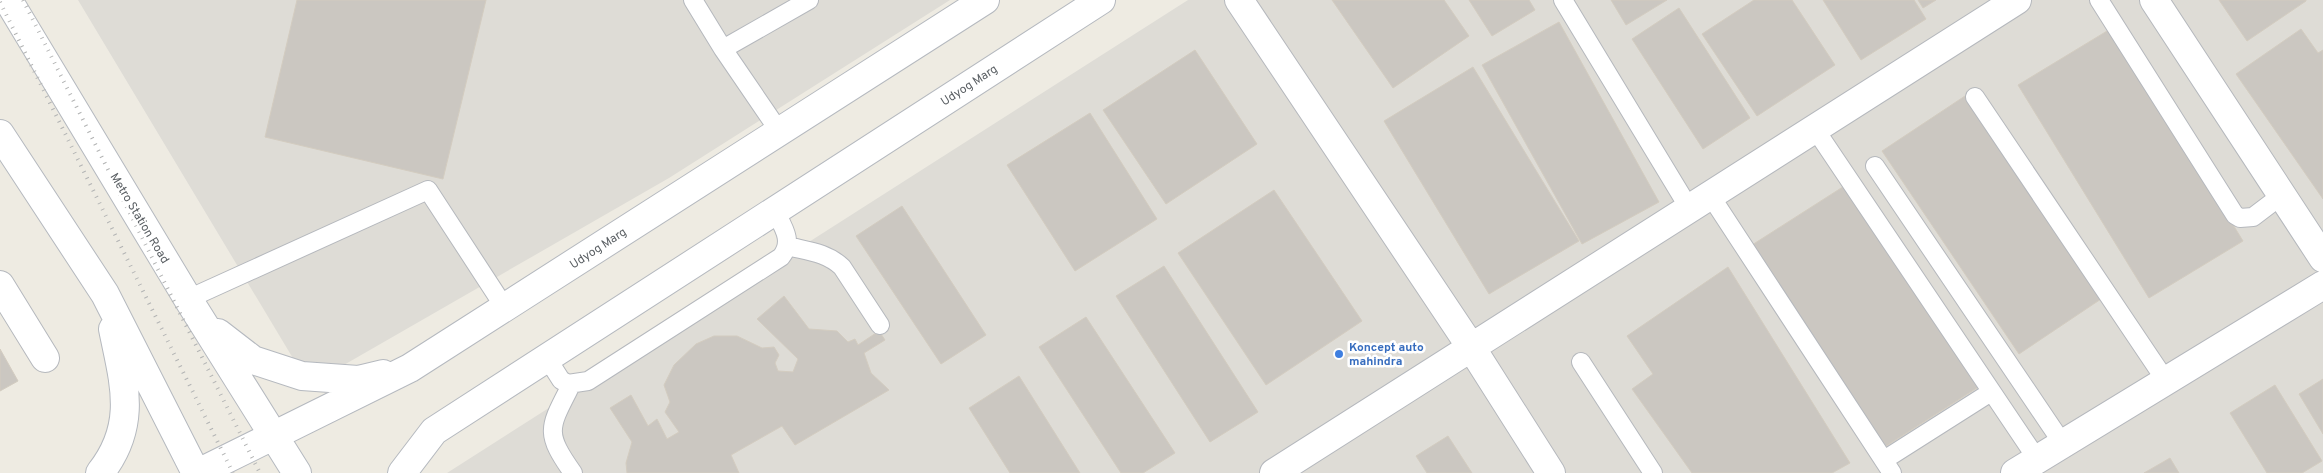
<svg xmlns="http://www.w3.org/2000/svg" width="2323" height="473" font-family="Overpass,sans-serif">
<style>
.industrial{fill:#dedcd6}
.building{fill:#cbc7c1;stroke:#d3ccc0}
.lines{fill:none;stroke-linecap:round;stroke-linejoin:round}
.lane-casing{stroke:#b5b8bd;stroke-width:20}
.street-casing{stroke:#b5b8bd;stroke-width:30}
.secondary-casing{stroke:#b5b9bf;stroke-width:30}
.lane{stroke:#fff;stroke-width:18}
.street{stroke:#fff;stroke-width:28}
.secondary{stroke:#fff;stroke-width:28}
.rail{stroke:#b3b4b4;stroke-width:4;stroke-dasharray:1 6;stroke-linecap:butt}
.shop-dot{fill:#3f7fe0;stroke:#fff;stroke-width:2}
.labels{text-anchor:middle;stroke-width:5;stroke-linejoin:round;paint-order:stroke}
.street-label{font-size:12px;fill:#5a5f63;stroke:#fff}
.shop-label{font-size:12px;font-weight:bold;fill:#366cbe;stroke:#fff;text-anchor:start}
</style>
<rect width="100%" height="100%" fill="#eeebe2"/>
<path class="industrial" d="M78,0H950L669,178L309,385Z
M1188,0H2323V473H447Z"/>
<path class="building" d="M297,0H486L443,179L265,137Z
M1332,0H1444L1469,36L1393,88Z
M1469,0H1529L1535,10L1492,36Z
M1611,0H1667L1626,25Z
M1754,0H1792L1835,65L1757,116L1702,34Z
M1823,0H1914L1926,19L1861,60Z
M1918,0H1936L1923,8Z
M2219,0H2306V1L2247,41Z
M1679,8L1750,118L1703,149L1632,39Z
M1559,22L1659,202L1582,244L1482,65Z
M2112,28L2243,241L2149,298L2018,85Z
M2301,29L2318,53L2323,50V199L2236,74Z
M1195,50L1257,144L1166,204L1103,110Z
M1473,67L1579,241L1489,294L1384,121Z
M1965,96L2101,299L2019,354L1882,151Z
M1090,113L1157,219L1075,271L1007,165Z
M1849,183L1980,386L1883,448L1752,245Z
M1274,190L1362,321L1266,385L1178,253Z
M902,206L986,335L941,364L856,236Z
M1164,266L1258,412L1210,442L1116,296Z
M1728,267L1850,463L1832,473H1692L1632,389L1653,374L1627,336Z
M784,296L809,329L837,331L848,342L855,339L858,345L879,331L885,340L864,353L871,373L889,390L795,445L782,426L731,455L739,473H627L626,463L632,442L610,408L631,395L648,426L657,419L667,439L679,432L665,412L670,402L664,385L674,365L696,344L714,336H737L762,348L774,347L779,355L775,363L778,371L793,372L798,359L757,319Z
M1086,317L1175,453L1143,473H1121L1039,347Z
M0,349L18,381L0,391Z
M1019,376L1080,473H1010L969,408Z
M2323,379V434L2299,394Z
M2275,385L2322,461L2302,473H2267L2230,413Z
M1448,436L1472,473H1427L1416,456Z
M2170,458L2179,473H2144Z"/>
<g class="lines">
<defs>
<path id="lane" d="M693,0L723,49L809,0
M1563,0L1689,208
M2099,0L2235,215L2240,218L2253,217L2282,195
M723,49L779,131
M1975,97L2166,381
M1815,129L2037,459
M1875,166L2063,444
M1710,195L1892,473
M787,246C807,251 826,252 842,267L880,325
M188,299L428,190L505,308
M547,358L561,380L568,384L588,381L781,257C794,241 783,227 775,211
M1581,362L1653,473
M571,385C549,428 544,432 573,473
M1884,460L1991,392"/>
<path id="street" d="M1239,0L1471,347L1551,473
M2154,0L2323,258
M0,285L45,358
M1274,473L2017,0
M2015,473L2323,285"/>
<path id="secondary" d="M8,0L188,299L297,473
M0,134L105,294L196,473
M218,333L253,360L302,376L358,380L383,374
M100,473C138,425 124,383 113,329
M198,473L410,368L985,0
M402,473L434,431L1101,0"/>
</defs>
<use href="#lane" class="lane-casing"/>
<use href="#street" class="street-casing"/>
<use href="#secondary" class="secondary-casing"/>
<use href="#lane" class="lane"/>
<use href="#street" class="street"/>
<use href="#secondary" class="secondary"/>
<path class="rail" d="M23,0L260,473
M0,2L233,473"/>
</g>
<circle class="shop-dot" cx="1339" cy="354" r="5"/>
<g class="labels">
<g class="street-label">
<text transform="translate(969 85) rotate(-33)" y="4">Udyog Marg</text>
<text transform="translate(140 218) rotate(59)" y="4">Metro Station Road</text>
<text transform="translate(598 248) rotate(-33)" y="4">Udyog Marg</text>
</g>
<g class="shop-label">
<text x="1349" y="351">Koncept auto<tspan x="1349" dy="14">mahindra</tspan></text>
</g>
</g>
</svg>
